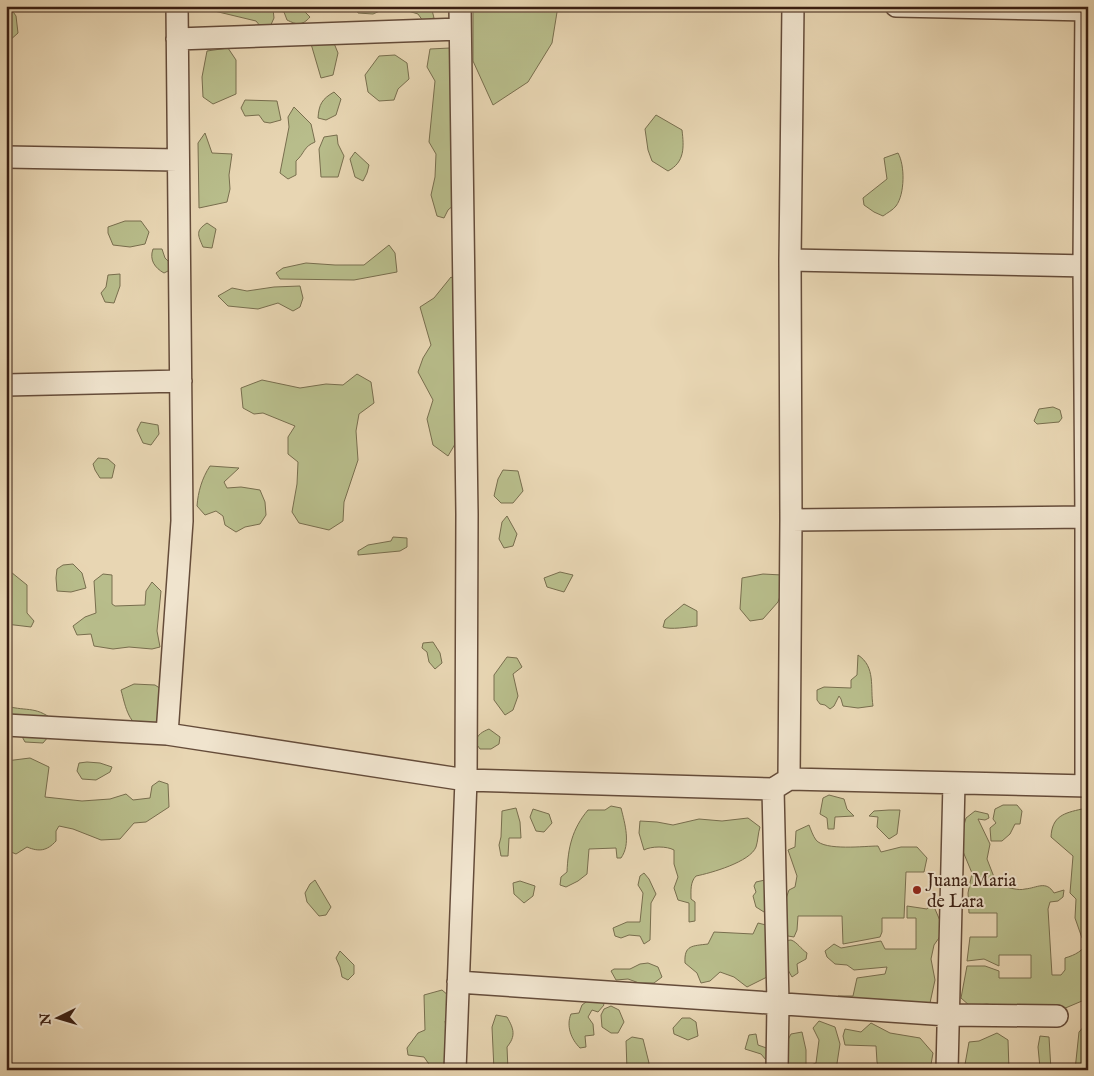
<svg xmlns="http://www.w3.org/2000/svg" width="1094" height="1076" font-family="'IM FELL English',serif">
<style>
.green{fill:#b8bd8b;stroke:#786e4e}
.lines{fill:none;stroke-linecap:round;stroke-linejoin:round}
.minor-casing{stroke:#654c3a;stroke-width:24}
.minor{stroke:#f0e4ce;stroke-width:21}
.poi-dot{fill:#8f2418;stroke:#f0e4ce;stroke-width:2}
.labels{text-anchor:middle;stroke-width:4;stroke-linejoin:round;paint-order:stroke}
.poi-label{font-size:18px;fill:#391e12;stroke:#f0e4ce;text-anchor:start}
</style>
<rect width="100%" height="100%" fill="#e8d6b3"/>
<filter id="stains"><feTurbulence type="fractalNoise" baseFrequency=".004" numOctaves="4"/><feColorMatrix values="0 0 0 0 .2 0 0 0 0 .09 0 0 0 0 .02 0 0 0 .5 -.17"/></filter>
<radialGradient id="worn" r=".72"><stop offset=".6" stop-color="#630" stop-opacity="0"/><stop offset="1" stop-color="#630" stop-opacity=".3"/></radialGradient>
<path class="green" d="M6,6H9L16,16L18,33L8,42L6,46Z
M205,6H299L310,17C302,26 297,25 287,20L284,12L273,9L274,18L269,29L261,27L256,21L206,9Z
M355,6H391L373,14L358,13Z
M405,6H431L434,18L423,21L418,14L405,10Z
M473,6H558L552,43L528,82L493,105L473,61Z
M329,31L338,53L333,75L321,78L309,37Z
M228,48L236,60V94L213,104L203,97L202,77L207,51Z
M450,48L456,71L455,204L448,210L444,218L437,216L431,195L435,177L436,154L429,142L435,81L427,67L430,49Z
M395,55L407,63L409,79L398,89L394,100L379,101L368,92L365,75L379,56Z
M334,92L341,99L336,115L326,120L318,118C319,104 322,99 334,92Z
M245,100L277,101L281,120L270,123L264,122L259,115L245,116L241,108Z
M294,107L311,124L315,142C303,147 305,153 296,161V175L288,179L280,173L289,127L288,117Z
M656,115L682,130C684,147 685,162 668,171L652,161L648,150L645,129Z
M205,133L212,153L232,154L229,175L230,189L227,202L199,208L198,143Z
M337,135L338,144L344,156L338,177H321L319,149L324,137Z
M355,152L369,165L367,173L363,181L355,177L350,159Z
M898,153C905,165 905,194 896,206C893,210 887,213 883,216L874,212L864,205L863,198L887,179L884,158Z
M125,221H141L149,232L145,244L130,247L113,245L108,233V227Z
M207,223L216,229L212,248L203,247C198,235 195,231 207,223Z
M389,245L395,253L397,272L354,280L280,279L276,273L283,268L306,263L335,265H364Z
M153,249H162L165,258L171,264L170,270L164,273C155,268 149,260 153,249Z
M120,274V286L114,303L105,302L101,293L106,287L108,275Z
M451,277L458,282V439L448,456L433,445L427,419L433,400L418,372L423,358L431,345L420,307L434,298Z
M300,286L303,298L300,307L293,311L278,303L258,309L228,306L218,296L232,288L247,291L274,287Z
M357,374L371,382L374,403L359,414L356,431L358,460L344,502L343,521L329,530L299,523L292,512L297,484L298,462L288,454V437L295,426L263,413L254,414L243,408L241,388L262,380L300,388L326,384L343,385Z
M1053,407L1060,410L1062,418L1059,422L1037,424L1034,421L1039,409Z
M141,422L158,425L159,434L151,445L143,443L137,430Z
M98,458L108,459L115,465L112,478H100L95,470L93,464Z
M210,466L239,468L224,482L227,488L241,487L260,490L265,502L266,515L260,524L245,527L236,532L225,525L223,516L216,511L205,515L197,506C198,492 202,478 210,466Z
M503,470L518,471L523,491L513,503H501L494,496L498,479Z
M507,516L517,534L513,546L504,548L499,539L502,522Z
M393,537L407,538V547L400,551L358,555V551L368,545L391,541Z
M73,564L82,573L86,588L71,592L57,591L56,578L57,569L63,565Z
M6,568L27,585V613L34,621L31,627L6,624Z
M560,572L573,575L564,592L547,587L544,578Z
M103,574L112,575V604L115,606L145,605L146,591L152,582L161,591L157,631L160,647L152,649L129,647L113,649L94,646L91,634L77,635L73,626L85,617L96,613L94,581Z
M763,574L782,575L783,588L778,602L763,619L750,621L740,609L742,578Z
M684,604L697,611V626C688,627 670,630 663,627L665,620Z
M433,642L440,653L442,663L435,669L429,662L427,652L422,648L423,643Z
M858,655C876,667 870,687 873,706L858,708L843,706L841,699L839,696L834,706L830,709L825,705L820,704L817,700V690L824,687L851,688V680L857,675Z
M507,657L517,658L522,667L513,674L518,696L513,710L505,715L494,700V675Z
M134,684L155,685L161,689L159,722L148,731C128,725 126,708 121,690Z
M6,706C29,712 36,705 57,723L54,730L43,743L25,742L19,731L11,727L6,738Z
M489,729L500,737L499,744L491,749H480L475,742C478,734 482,732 489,729Z
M30,758L49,767L45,797L82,801L110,799L126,794L133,800L150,798L152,786L159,781L168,784L169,807L146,822L134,823L120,839L101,840L73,829L59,826L56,831V841C47,851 39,852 27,847L16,854L6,850V761Z
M87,762L100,763L112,767L110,772L96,780L82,779L77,771L79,763Z
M829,795L844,799L847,809L854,816L835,817L834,829H828L827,818L820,814L823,798Z
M1003,805H1017L1022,811L1020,824H1015L1010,834L1002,841H991L990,828L996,823L993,819L995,809Z
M611,806L621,808C625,824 631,844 621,858H617L616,848L589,849L587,874L578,881L566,887L560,885L561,877L567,872C568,848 572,829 588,810H605Z
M516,808L520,822L521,838H509L508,856H501L499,845L501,837L502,811Z
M533,809L549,814L552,823L544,832L536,831L530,817Z
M1082,809L1088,812V937L1082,938L1075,918L1076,899L1070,893L1073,856L1051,837C1052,816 1064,813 1082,809Z
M889,810H900L897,834L889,839L877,827L878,817L869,816L874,811Z
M975,811L988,814L989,818L985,820L978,819L990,844L987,859L994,877L1001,886C1008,887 1018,891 1025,889C1037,888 1046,880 1054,893L1064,890L1063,897L1058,901L1050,902L1048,909L1052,975H1061L1065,970V958C1075,955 1084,951 1088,940V1001H1082L1056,1012L1008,1009L987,1004L970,1006L961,998L967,966H985L999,971V978H1031V955H999V966L984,959L967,961L970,937H997V913H969L968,893L972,873L959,842L966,818Z
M748,818L760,827C758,833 758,841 756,847C750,862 711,873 696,876C690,882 691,891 691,899L695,902V921L689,922V903L678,900L674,888L678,877L674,864V850C667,846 651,846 644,850L639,833L640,821L657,822L673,825L699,819L722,821Z
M809,825C811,830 813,836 816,840C825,851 865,846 878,846L881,852L901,847H917L927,858L924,872H906L904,918H882V932L880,937L843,944L842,916H798L797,930L794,937L782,935L781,913L789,890L795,887L797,876L788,850L795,847L796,831Z
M644,873L649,879L656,894L651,903L650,940L644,944L640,936L629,935L621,938L615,936L613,928L627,922H640L643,893L638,885L640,876Z
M315,880L331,907L326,915L319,916L307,902L305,893L310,884Z
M765,880L772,905L764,912L756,907L753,896L756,892L754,886L756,882Z
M520,881L535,886L533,896L524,903L514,894L513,883Z
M932,902L941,923V935L934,945L931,959L935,980L930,1003L911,1004L835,1001L838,996H853L857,978L885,974L887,967L854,970L847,965L835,964L827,957L825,951L834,944L841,948L881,941L885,949H916V918H907V906L927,909Z
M758,923L766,925L769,976L747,987L734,977L720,972L710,981L701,983L697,973L685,963C684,945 692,946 708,944L714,932L753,934Z
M791,940C797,942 801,949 807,953L806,959L797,964L798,973L792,977L788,970L782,941Z
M340,951L354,965V974L348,980L342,977L340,967L336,958Z
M648,963L658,967L662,977L654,983H639L628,979L616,980L611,971L614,969H630L640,964Z
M442,990L449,996L448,1018L445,1021L453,1070H433L424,1057L408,1055L407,1048L418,1033L425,1030L424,995Z
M590,999H601L604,1005L598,1012L592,1010L588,1017L593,1024L594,1035L585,1036L586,1047L580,1048C571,1039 566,1026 571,1014L579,1013L582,1005Z
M611,1006L619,1010L624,1022L618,1033H611L602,1027L601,1015L604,1009Z
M496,1015L507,1017C514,1029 516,1036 507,1047L508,1070H494L492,1027Z
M682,1018H690L696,1022L698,1036L688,1040L674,1034L673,1028Z
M1088,1018V1052H1085L1088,1070H1075L1079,1032L1086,1024Z
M819,1021L835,1027L840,1044L836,1070H789L782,1051L791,1034L802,1032L806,1050V1067L816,1063L819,1040L813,1028Z
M871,1023L890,1033L920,1038L933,1053L930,1070H880L877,1062L876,1046L845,1045L843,1036L845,1029L861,1032Z
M997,1033L1008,1040L1009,1070H964L969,1042L979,1041Z
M756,1034L758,1045L772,1050V1060H766L761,1054L745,1049L749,1035Z
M1040,1036L1049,1037L1051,1070H1038L1040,1068L1038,1047Z
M632,1037L643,1039L649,1063L648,1070H627L626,1041Z"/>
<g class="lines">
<defs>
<path id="minor" d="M896,6L1088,10
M1086,6L1084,266L1086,517V786
M177,39L460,29
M6,157L177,160
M790,260L1088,266
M6,385L181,381
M791,520L1088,517
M6,725L167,734L466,780L773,789L789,779L1088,786
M167,734L182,521L177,6
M789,779L791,520L790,260L793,6
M773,789L778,1003L777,1070
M458,982L948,1015L1057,1016
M455,1070L466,780L467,514L460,6
M947,1070L954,783"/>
</defs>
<use href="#minor" class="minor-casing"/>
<use href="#minor" class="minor"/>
</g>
<circle class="poi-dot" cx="917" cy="890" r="5"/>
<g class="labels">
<g class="poi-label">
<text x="927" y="886">Juana Maria<tspan x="927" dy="21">de Lara</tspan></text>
</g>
</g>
<rect width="1094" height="1076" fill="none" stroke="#e8d6b3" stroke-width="25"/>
<rect x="8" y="8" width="1079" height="1061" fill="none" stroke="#391e12" stroke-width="2.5"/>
<rect x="12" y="12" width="1069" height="1051" fill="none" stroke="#391e12"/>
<g transform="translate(58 1018) rotate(265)" stroke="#f0e4ce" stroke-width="4" paint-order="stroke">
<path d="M0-4L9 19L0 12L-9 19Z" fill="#391e12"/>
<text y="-8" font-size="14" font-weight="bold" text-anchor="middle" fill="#391e12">N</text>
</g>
<rect width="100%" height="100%" filter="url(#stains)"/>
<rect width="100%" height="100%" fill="url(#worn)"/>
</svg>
